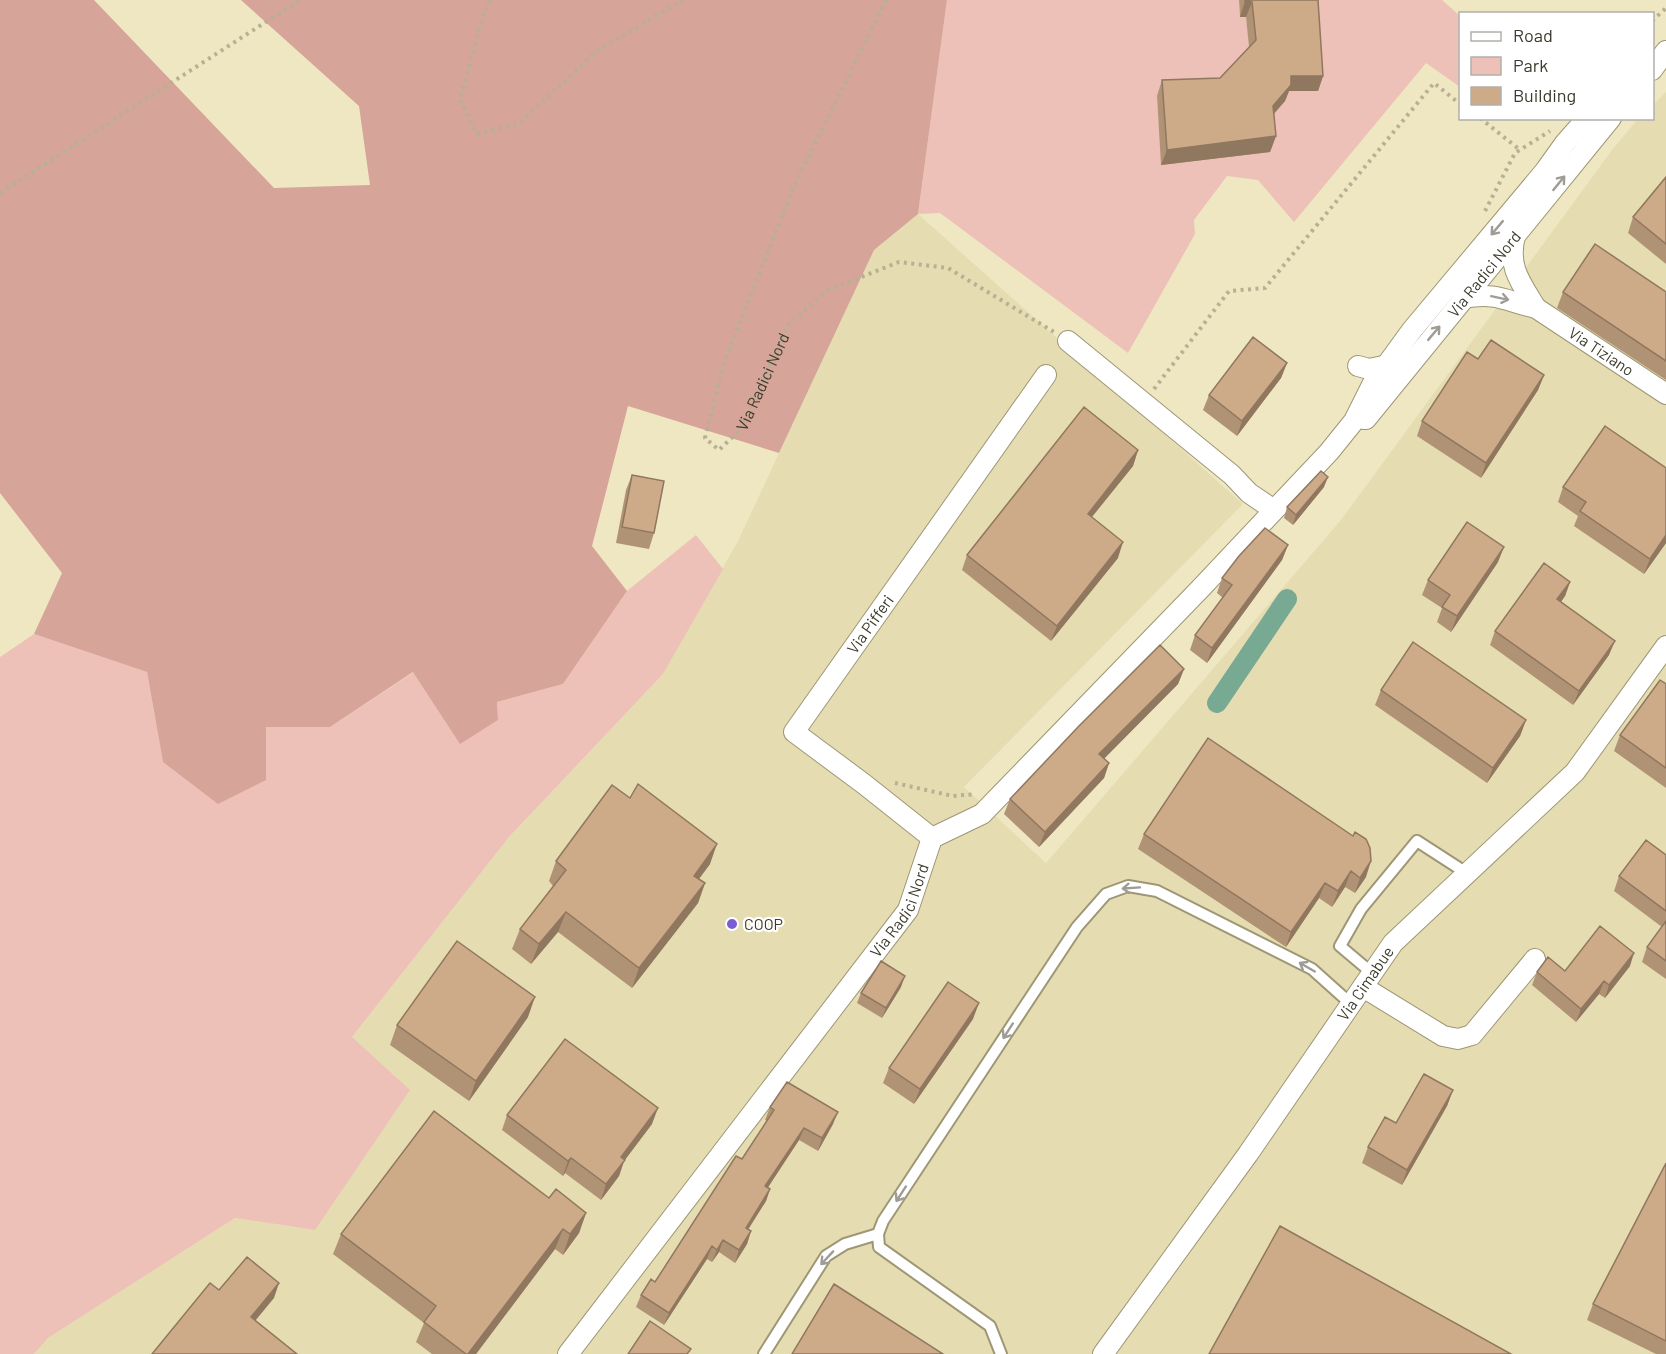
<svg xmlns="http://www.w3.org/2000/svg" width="1666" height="1354" font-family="Barlow,sans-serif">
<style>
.built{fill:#e5ddb1}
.green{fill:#eec1b8}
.forest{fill:#d6a499}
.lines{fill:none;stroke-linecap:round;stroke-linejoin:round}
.canal{stroke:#77a993;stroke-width:20}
.service-casing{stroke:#9e9775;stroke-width:14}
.minor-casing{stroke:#9e9775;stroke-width:22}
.path{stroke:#b6b193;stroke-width:4;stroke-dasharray:3 4.5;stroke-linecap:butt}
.service{stroke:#fff;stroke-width:10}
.minor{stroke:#fff;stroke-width:20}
.wall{fill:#b09275}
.shaded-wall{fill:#90775f}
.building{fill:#cdaa88;stroke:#90775f;stroke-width:1.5}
.oneway{stroke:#9e9c95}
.poi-dot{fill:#7c5cd6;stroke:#fff;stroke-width:2}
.labels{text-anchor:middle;stroke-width:4.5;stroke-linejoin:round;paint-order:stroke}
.street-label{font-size:16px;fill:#3c3a2b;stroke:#fff}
.poi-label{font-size:16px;fill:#3c3a2b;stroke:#fff;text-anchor:start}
</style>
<rect width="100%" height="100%" fill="#eee7c2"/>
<path class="built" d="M1666,92V1354H34L48,1338L235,1218L315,1230L352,1037L509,837L663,674L738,541L874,250L918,214L1243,504L964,787L1046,863L1341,520L1612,150L1638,119L1652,118L1653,105Z"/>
<path class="green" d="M947,0H1239L1240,16L1246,17L1251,60L1226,80L1157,96L1162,165L1267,116L1285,91H1318L1311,0H1442L1460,16V87L1426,63L1294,222L1258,180L1227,176L1194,220L1195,234L1128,353L940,213L918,214Z
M696,535L723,569L663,674L509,837L352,1037L410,1090L315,1230L235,1218L48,1338L34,1354H0V657L34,634L147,672L163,762L266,727H330L414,672L460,743L498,720L497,702L563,684L627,591Z"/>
<path class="forest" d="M0,0H94L274,188L370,185L359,106L241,0H947L918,214L874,250L779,453L628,406L592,546L627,591L563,684L497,702L498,720L460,744L413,672L330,727H266V780L218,804L163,762L147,672L34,634L62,573L0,493Z"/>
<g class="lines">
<path class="canal" d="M1217,703L1287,599"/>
<defs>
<path id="service" d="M1372,973L1340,946L1361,909L1417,841L1468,874
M764,1354L826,1256L845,1244L878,1234
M1001,1354L990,1326L879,1247L878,1234L883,1221L1077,927L1106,894L1128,886L1157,891L1312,969L1351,1004"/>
<g id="minor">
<path d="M1652,70L1666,51"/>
<path d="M1515,236C1507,267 1521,283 1536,308"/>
<path id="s2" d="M1463,298C1498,292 1505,301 1536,308L1666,394"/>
<path d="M1068,341L1232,475L1249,493L1274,510"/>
<path d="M1358,366L1369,369L1393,364"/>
<path id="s3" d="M1363,419H1366L1611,118"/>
<path id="s4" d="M932,838L864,784L794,732L1046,375"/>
<path d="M1363,987L1443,1036L1458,1039L1472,1035L1535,959"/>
<path id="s5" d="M568,1354L908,910L932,838L982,814L1200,589L1329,452L1354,421L1372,385L1412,330L1545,171L1565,143L1587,118"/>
<path id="s6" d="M1103,1354L1248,1154L1393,943L1575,772L1666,646"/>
</g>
</defs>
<use href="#service" class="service-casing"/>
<use href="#minor" class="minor-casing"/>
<g class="path">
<path d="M490,0L483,15L460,99L477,134L519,124L598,50L683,0"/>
<path id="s1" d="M886,0L795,184L724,363L705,438L719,450L741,429L789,324L826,291L899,262L948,268L1054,332"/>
<path d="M1652,21L1666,8"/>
<path d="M1480,118L1520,150"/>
<path d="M0,193L300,0"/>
<path d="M1485,211L1515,153L1550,131"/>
<path d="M1154,389L1229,291L1265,288L1434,83L1460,104"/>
<path d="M895,783L953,796L976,794"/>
</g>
<use href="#service" class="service"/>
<use href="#minor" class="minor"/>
</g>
<path class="wall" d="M1239,0H1318L1323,76L1318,91H1289L1285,101L1274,114L1276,136L1270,152L1161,165L1157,96L1162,80L1220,78L1249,47L1246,17H1240Z
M1666,177V264L1628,233L1633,217Z
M1563,292H1666V380L1557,308Z
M1287,363L1281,378L1237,436L1203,410L1209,395Z
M1544,375L1538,390L1481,478L1417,436L1422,421Z
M1138,450L1133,466L1092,517L1118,558L1051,641L962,570L967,555Z
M1666,468V543L1644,574L1574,526L1578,516L1558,502L1563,487Z
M632,475L654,533L649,549L616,543L626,490Z
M1324,487L1293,525L1284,518L1287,507Z
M1288,545L1282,560L1207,663L1190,650L1195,635L1223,598L1217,593L1222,578Z
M1498,562L1451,632L1437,622L1442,608L1422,595L1428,580Z
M1570,582L1565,596L1561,602L1609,655L1573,705L1490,645L1495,631Z
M1184,669L1178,684L1104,758L1109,763L1104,778L1039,847L1004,814L1010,799Z
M1666,684V788L1614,751L1620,735Z
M1381,690L1526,720L1520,736L1487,783L1375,705Z
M1208,738L1366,877L1355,893L1345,887L1332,907L1319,898L1286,947L1138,849L1144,834Z
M1666,855V979L1642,962L1647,947L1662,927L1614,891L1619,876Z
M556,861L710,864L699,879L705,883L698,903L632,988L558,932L531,964L512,949L520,929L553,886L549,881Z
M1630,966L1605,998L1599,994L1576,1022L1532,985L1537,972L1565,971Z
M901,987L882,1018L857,1003L861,993Z
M528,1017L469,1101L390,1045L397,1025Z
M973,1019L914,1104L883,1083L889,1068Z
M1453,1090L1447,1106L1402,1185L1362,1163L1368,1147L1396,1123Z
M770,1107L833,1124L818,1151L799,1140L768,1187L770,1189L766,1201L748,1230L751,1231L747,1244L735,1263L719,1252L712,1262L707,1259L664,1325L636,1307L641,1295L655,1282L742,1159L767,1121L765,1120Z
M507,1115L652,1124L624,1161L619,1176L601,1200L565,1173L563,1176L502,1130Z
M1666,1163V1354H1656L1587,1320L1593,1304Z
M586,1213L579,1233L563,1255L555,1249L476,1354H432L416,1342L424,1323L333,1254L341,1234Z"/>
<path class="shaded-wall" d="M1245,1L1252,2L1246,17H1240Z
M1291,76H1323L1318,91H1289L1285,101L1267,121L1273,106Z
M1276,136L1270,152L1161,165L1167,150Z
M1287,363L1281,378L1237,436L1242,421Z
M1544,375L1538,390L1481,478L1486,463Z
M1138,450L1133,466L1082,529L1088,514Z
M1328,477L1324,487L1293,525L1296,515Z
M1666,535V543L1644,574L1650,559Z
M1123,542L1118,558L1051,641L1057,626Z
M1288,545L1282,560L1207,663L1212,648Z
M1504,547L1498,562L1451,632L1457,616Z
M1570,582L1565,596L1552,614L1557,599Z
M1615,641L1609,655L1573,705L1579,691Z
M1184,669L1178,684L1094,769L1099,754Z
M1526,720L1520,736L1487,783L1493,768Z
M1109,763L1104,778L1039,847L1045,832Z
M717,844L710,864L686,896L694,876Z
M1371,861L1366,877L1355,893L1360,878Z
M1351,871L1345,887L1332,907L1338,891Z
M705,883L698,903L632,988L639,968Z
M1325,883L1319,898L1286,947L1291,932Z
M566,912L558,932L531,964L539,944Z
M1634,953L1630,966L1605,998L1609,985Z
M905,976L901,987L882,1018L886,1008Z
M1604,981L1599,994L1576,1022L1581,1009Z
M535,997L528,1017L469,1101L476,1081Z
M979,1003L973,1019L914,1104L920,1089Z
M1453,1090L1447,1106L1402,1185L1407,1170Z
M658,1108L652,1124L624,1161L619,1176L601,1200L606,1184L621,1157Z
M838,1112L833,1124L818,1151L822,1138Z
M804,1128L799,1140L761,1198L765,1186Z
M571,1158L565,1173L563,1176L568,1161Z
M770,1189L766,1201L741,1240L746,1228Z
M586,1213L579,1233L563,1255L570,1234Z
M563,1229L555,1249L476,1354H468Z
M751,1231L747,1244L735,1263L739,1250Z
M723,1240L719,1252L712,1262L717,1250Z
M712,1246L707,1259L664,1325L669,1313Z
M279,1283L274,1298L246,1332L251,1317Z"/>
<path class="building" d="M1245,0H1318L1323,76H1291V85L1273,106L1276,136L1167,150L1162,80L1220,78L1256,40L1252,2L1245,1Z
M1666,177V244L1633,217Z
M1595,244L1666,292V361L1563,292Z
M1253,337L1287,363L1242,421L1209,395Z
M1491,340L1544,375L1486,463L1422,421L1467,352L1478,359Z
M1084,407L1138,450L1088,514L1123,542L1057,626L967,555Z
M1605,426L1666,468V535L1650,559L1580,511L1586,502L1563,487Z
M1321,471L1328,477L1296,515L1287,507Z
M632,475L664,481L654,533L622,527Z
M1467,522L1504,547L1457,616L1442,607L1450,595L1428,580Z
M1265,528L1288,545L1212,648L1195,635L1232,585L1222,578L1239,556Z
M1544,563L1570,582L1557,599L1615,641L1579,691L1495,631Z
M1413,642L1526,720L1493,768L1381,690Z
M1160,645L1184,669L1099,754L1109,763L1045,832L1010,799L1078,727Z
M1660,680L1666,684V768L1620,735Z
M1208,738L1353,836L1355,832L1366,839L1370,848L1371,861L1360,878L1351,871L1338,891L1325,883L1291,932L1144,834Z
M638,784L717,844L694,876L705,883L639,968L566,912L539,944L520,929L566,870L556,861L612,785L630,798Z
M1646,840L1666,855V911L1619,876Z
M1666,921V961L1647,947Z
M1600,926L1634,953L1609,985L1604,981L1581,1009L1537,972L1548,957L1565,971Z
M457,941L535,997L476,1081L397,1025Z
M881,961L905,976L886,1008L861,993Z
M948,982L979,1003L920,1089L889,1068Z
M565,1039L658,1108L621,1157L625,1160L606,1184L571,1158L568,1161L507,1115Z
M1424,1074L1453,1090L1407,1170L1368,1147L1385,1117L1396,1123Z
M787,1082L838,1112L822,1138L804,1128L765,1186L770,1189L746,1228L751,1231L739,1250L723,1240L717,1250L712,1246L669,1313L641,1295L651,1279L655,1282L736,1156L742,1159L774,1110L770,1107Z
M434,1111L549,1198L556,1189L586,1213L570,1234L563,1229L468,1354H466L424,1322L436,1306L341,1234Z
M1666,1163V1341L1593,1304Z
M1280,1226L1511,1354H1209Z
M247,1257L279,1283L251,1317L297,1354H152L210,1283L219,1290Z
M834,1284L943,1354H792Z
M650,1321L691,1349L687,1354H628Z"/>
<defs><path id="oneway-shaft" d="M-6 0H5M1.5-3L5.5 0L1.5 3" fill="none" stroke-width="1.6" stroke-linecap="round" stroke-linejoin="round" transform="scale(1.5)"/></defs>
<g class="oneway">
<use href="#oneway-shaft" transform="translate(1559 183) rotate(-51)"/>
<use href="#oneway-shaft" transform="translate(1497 228) rotate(130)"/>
<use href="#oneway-shaft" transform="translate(1500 298) rotate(12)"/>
<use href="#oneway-shaft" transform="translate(1434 333) rotate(-50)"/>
<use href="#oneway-shaft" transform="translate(1131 888) rotate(176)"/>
<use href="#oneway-shaft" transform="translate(1307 967) rotate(-150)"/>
<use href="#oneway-shaft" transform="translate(1008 1031) rotate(123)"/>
<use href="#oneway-shaft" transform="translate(901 1194) rotate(123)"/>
<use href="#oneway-shaft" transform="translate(827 1258) rotate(133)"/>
</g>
<circle class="poi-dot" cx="732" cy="924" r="6"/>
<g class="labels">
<g class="street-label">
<text dy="6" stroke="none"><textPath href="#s3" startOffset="190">Via Radici Nord</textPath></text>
<text dy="6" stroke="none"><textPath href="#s2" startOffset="153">Via Tiziano</textPath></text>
<text dy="6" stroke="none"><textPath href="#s1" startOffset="576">Via Radici Nord</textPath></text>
<text dy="6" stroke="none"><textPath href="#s4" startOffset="306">Via Pifferi</textPath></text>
<text dy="6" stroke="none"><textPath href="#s5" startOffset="555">Via Radici Nord</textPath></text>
<text dy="6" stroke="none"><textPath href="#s6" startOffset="454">Via Cimabue</textPath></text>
</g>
<g class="poi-label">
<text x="744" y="930">COOP</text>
</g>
</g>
<rect x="1459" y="12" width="195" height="108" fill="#ffffff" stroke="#b1b0aa" stroke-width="1.5"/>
<rect x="1471" y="32" width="30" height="9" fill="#ffffff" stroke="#b1b0aa" stroke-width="1.5"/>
<text x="1513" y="42" font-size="18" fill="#3c3a2b">Road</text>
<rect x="1471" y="57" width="30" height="18" fill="#eec1b8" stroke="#b1b0aa" stroke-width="1.5"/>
<text x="1513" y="72" font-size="18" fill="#3c3a2b">Park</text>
<rect x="1471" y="87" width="30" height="18" fill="#cdaa88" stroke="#b1b0aa" stroke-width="1.5"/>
<text x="1513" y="102" font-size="18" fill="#3c3a2b">Building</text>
</svg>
